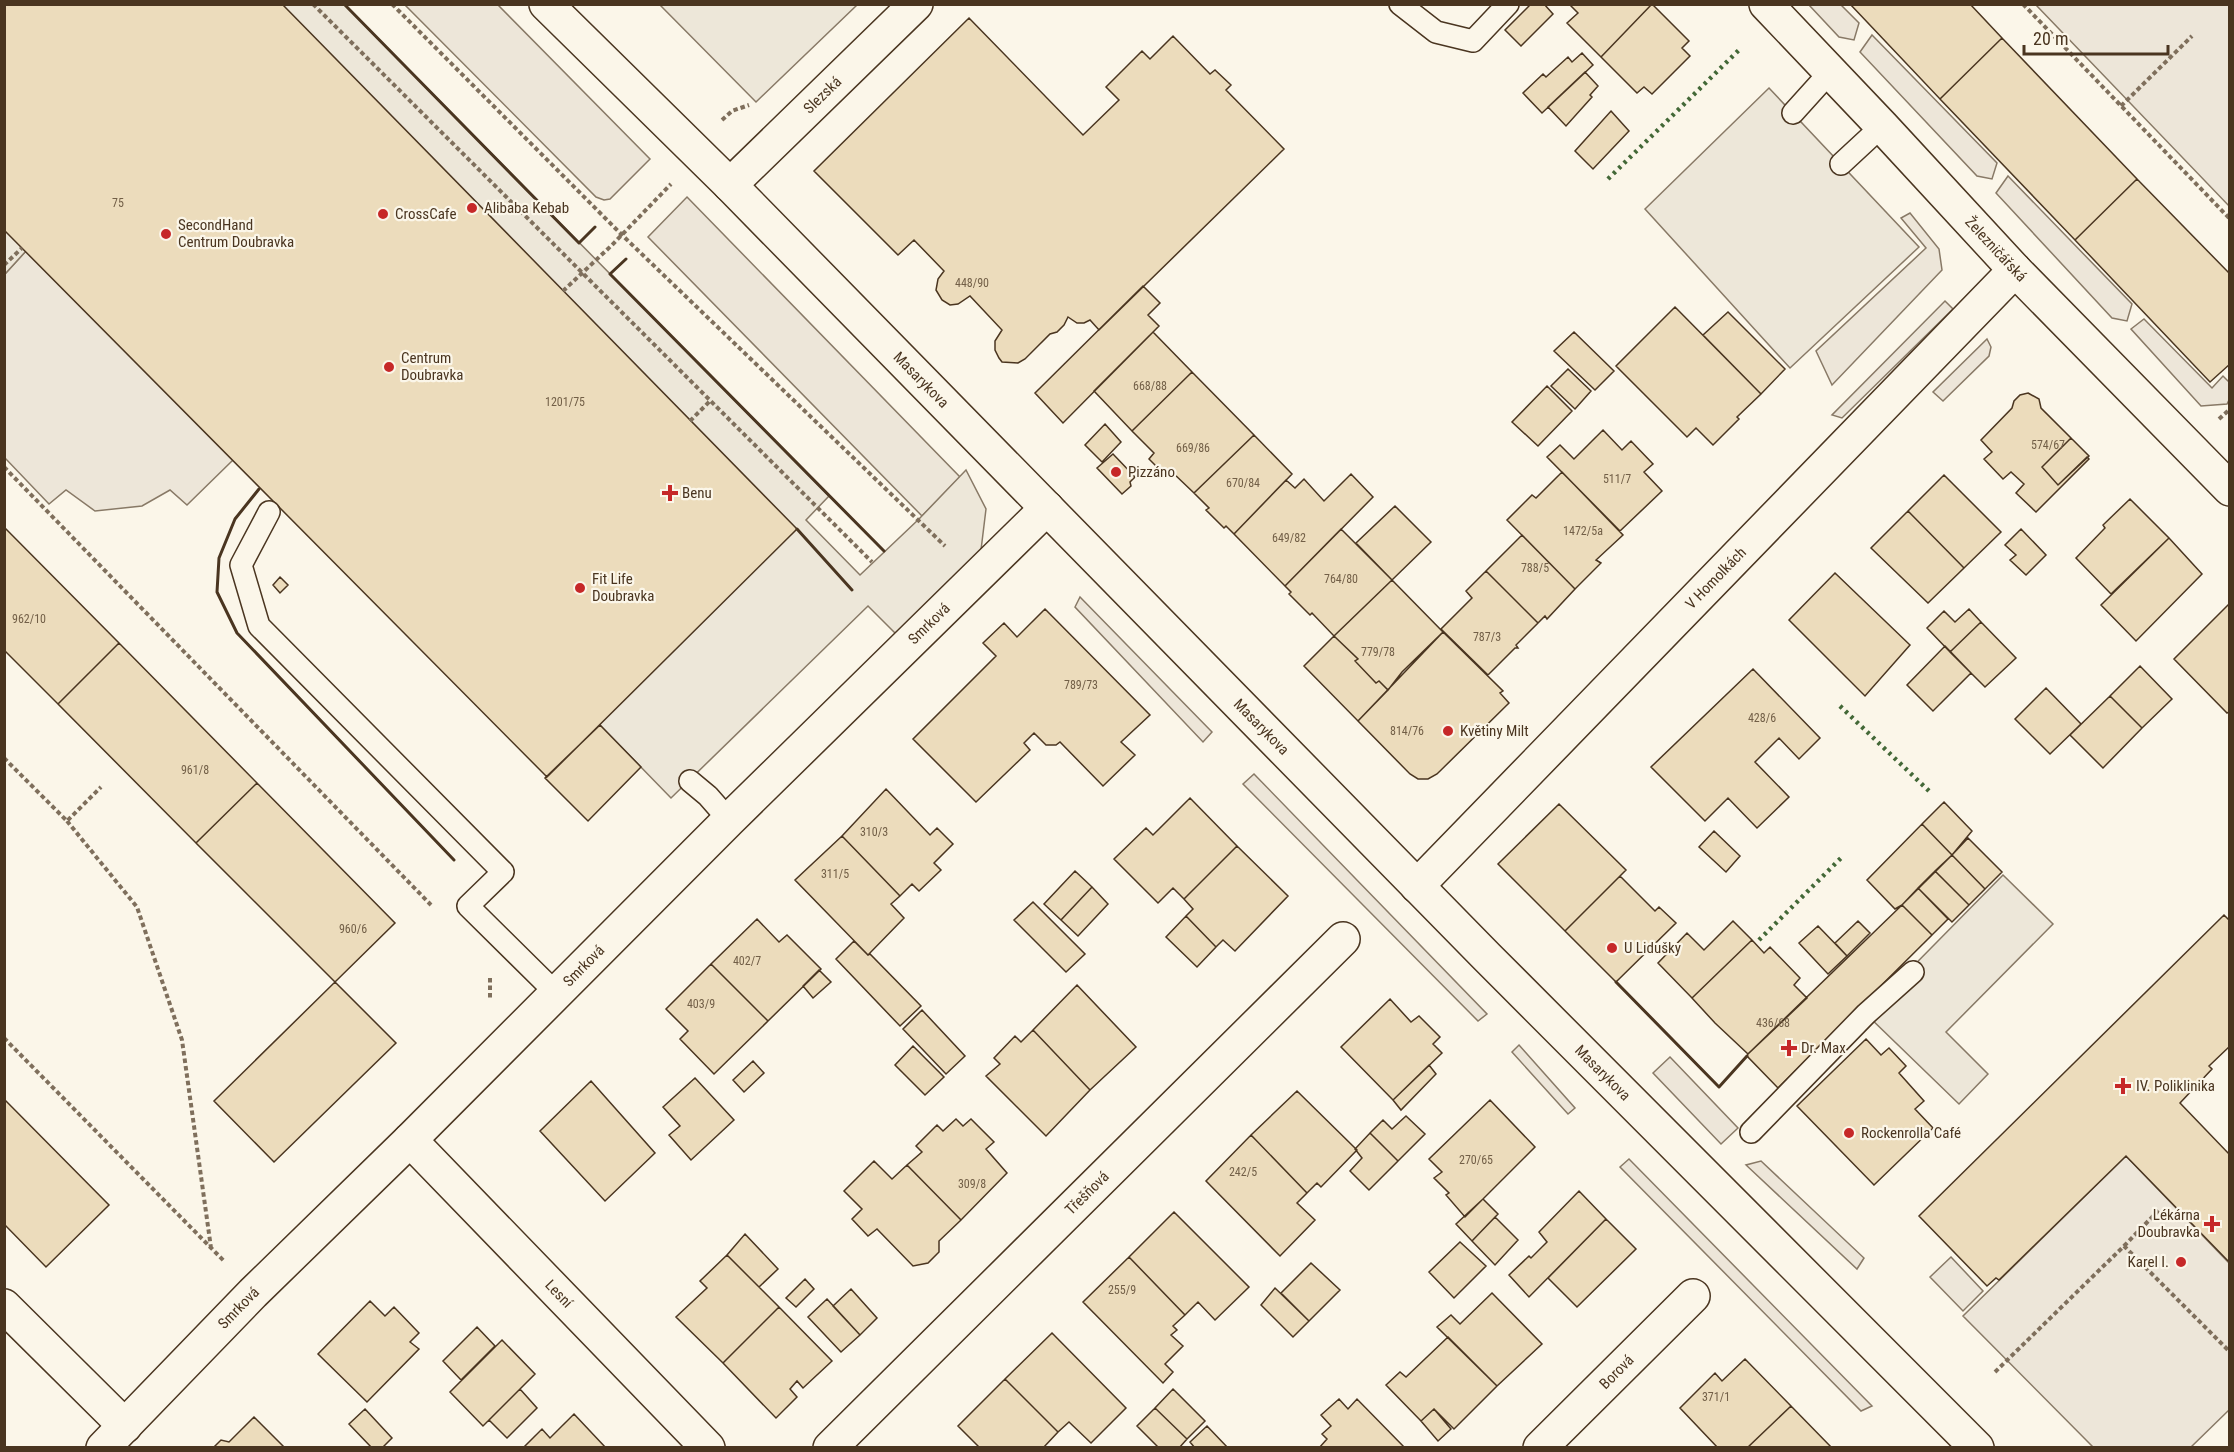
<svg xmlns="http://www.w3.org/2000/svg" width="2234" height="1452" font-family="'Roboto Condensed',sans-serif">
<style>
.green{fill:#ede6d9;stroke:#887966;stroke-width:1.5}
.parking{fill:#ede7d9;stroke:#887966;stroke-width:1.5}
.building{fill:#ecdcbc;stroke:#4a3520;stroke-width:1.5}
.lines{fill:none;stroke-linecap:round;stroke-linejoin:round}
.lane-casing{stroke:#4a3520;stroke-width:24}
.street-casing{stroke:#4a3520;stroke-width:36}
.secondary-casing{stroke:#4a3520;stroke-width:36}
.path{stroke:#7f6f5c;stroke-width:4;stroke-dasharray:4.5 3;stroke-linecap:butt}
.lane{stroke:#fbf6e9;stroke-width:21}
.street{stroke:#fbf6e9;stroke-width:33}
.secondary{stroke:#fbf6e9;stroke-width:33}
.hedge{stroke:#436837;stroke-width:4.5;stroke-dasharray:3 4.5;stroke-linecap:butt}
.wall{stroke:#4a3520;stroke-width:3}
.poi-dot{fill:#c62828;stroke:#fbf6e9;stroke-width:2}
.labels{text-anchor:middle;stroke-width:4.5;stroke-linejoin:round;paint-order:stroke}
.number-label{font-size:12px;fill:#725f47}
.street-label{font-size:15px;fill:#4a3520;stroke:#fbf6e9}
.poi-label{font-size:15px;fill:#4a3520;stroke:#fbf6e9;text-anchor:start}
</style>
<rect width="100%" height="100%" fill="#fbf6e9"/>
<path class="green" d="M405,5H498L650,159L610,199L604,200L596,197Z
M1809,5H1841L1859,23L1854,40L1839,37Z
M2036,5H2229V206Z
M1872,35L1997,163L1992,179L1977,176L1860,52Z
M2008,176L2132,304L2127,321L2112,318L1996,193Z
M687,197L960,477L922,516L648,237Z
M1910,213L1939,249L1942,270L1832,385L1816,351L1926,248L1901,218Z
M26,251L233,460L187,505L170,490L142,506L95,511L66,490L49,504L5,458V274Z
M1945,301L1953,309L1842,418L1832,415Z
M2144,319L2212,388L2223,376L2229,382V400L2227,404L2201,406L2131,329Z
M1987,339L1991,347L1989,356L1943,401L1933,392Z
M1080,597L1212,732L1203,742L1075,607Z
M1254,774L1487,1014L1478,1021L1243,784Z
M1519,1045L1575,1108L1568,1114L1512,1052Z
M1670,1057L1738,1128L1721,1144L1653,1073Z
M2126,1156L2229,1263V1410L2191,1447H2093L1963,1316Z
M1629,1159L1872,1406L1861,1411L1620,1167Z
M1761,1161L1864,1258L1857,1269L1746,1165Z
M1951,1257L1983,1291L1963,1311L1930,1277Z"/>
<path class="parking" d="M282,5H345L829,496L806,520L860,575L919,519L966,470L986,509L981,550L897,635L868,606L671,798L599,724Z
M660,5H857L756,102Z
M1769,88L1919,247L1790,368L1645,209Z
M5,230L26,251L5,274Z
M2003,875L2053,924L1946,1032L1988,1074L1959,1104L1866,1014Z"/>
<path class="building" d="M4,4H282L797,529L547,777L4,230Z
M1531,4H1544L1553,14L1521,46L1505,30Z
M1573,4H1652L1601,57L1567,23L1578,13L1571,6Z
M1652,4L1689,41L1682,48L1690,56L1652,94L1644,87L1637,93L1601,57Z
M1850,4H1970L2002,38L1940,99Z
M969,18L1083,135L1119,100L1106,87L1142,51L1150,59L1173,36L1210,74L1215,70L1231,85L1226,90L1284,149L1099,330L1090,320L1084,323H1077L1068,317L1064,325L1057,332L1050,334L1025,359L1018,363L1002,362L999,358L995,350V341L1002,330L970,296L958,304L950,305L942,300L936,290L938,279L944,271L914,240L898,255L814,171Z
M2002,38L2137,179L2075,240L1940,99Z
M1582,53L1593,65L1542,113L1523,93L1543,74L1546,77L1568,57L1572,62Z
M1585,72L1598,86L1590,95L1592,97L1566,126L1548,107Z
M1611,111L1629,131L1593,169L1575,151Z
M2137,179L2230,274V364L2210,382L2075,240Z
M1143,286L1160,303L1148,315L1159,326L1063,423L1035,393Z
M1675,307L1761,394L1737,417L1739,419L1713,445L1696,428L1687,437L1616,366Z
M1728,312L1785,369L1761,394L1703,335Z
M1153,332L1192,372L1132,431L1094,391Z
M1574,332L1614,371L1595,390L1554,351Z
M1568,369L1591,391L1575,409L1551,386Z
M1192,372L1254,435L1194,493L1172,472L1167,477L1149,459L1154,453L1132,431Z
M1547,386L1572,411L1538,446L1512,422Z
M2028,393L2039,399L2041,408L2071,438L2042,467L2058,485L2087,457L2089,459L2036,512L2016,493L2024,484L2011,472L2003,479L1984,459L1992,452L1981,440L2012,408L2014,401L2020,395Z
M1105,424L1121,442L1102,462L1085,445Z
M1603,430L1622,450L1631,441L1653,464L1644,472L1662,491L1620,531L1547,457L1560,445L1574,459Z
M1254,435L1292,474L1234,534L1226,526L1224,528L1206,510L1209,508L1194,493Z
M2071,438L2089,456L2058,485L2042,467Z
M1113,454L1135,477L1130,482L1131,486L1122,494L1097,468Z
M1562,472L1623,535L1596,560L1601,563L1575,589L1507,520L1532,495L1536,498Z
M1351,474L1373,497L1285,586L1234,534L1286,480L1295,488L1304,479L1324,501Z
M1944,475L2001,532L1964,568L1908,511Z
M2130,499L2169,538L2111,594L2076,558L2105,528L2103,525Z
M1395,506L1431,542L1392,580L1356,543Z
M1908,511L1964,568L1928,603L1871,548Z
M4,527L119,643L58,704L4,650Z
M1341,529L1392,580L1334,636L1312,613L1310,615L1289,594L1291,592L1285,586Z
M2021,529L2046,555L2026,575L2010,560L2016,555L2005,545Z
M1522,535L1575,589L1547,619L1545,616L1538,623L1486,571Z
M2169,538L2202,574L2136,641L2101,605Z
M1486,571L1538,623L1516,645L1518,648H1515L1488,675L1441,629L1472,598L1466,591Z
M1835,573L1910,645L1865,696L1789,620Z
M280,577L288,585L280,593L273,585Z
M1392,580L1443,632L1402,672L1388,690L1379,681L1376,683L1355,661L1358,659L1334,636Z
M2229,604L2230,711L2227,713L2174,659Z
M1045,609L1150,715L1121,742L1135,755L1103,786L1060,742L1056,745H1046L1034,733L1024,743L1030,750L976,802L913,739L996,656L983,643L1004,623L1017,637Z
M1969,609L1981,622L1950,652L1927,628L1944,611L1955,622Z
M1981,622L2016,658L1985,687L1950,652Z
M1441,630L1503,691L1500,693L1509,703L1437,774L1428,779H1418L1410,774L1358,721L1443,632Z
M1334,636L1358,659L1355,661L1376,683L1379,681L1388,690L1358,721L1304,666Z
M119,643L257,783L196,843L58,704Z
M1945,646L1971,673L1933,711L1907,685Z
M2140,666L2172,699L2142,728L2110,696Z
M1753,669L1820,738L1799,759L1779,738L1755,762L1789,797L1757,828L1728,798L1705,821L1651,767Z
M2046,688L2081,724L2050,754L2015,719Z
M2110,696L2142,728L2103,768L2070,735Z
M600,725L641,767L588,821L545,778Z
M257,783L395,923L335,982L196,843Z
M886,789L930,835L937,828L953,844L934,863L941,870L919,891L912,884L900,896L842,836Z
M1190,798L1237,846L1184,899L1173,888L1158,903L1114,859L1146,828L1153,835Z
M1944,802L1972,831L1952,855L1922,824Z
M1559,804L1626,870L1565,931L1498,864Z
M1922,824L1952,855L1902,905L1895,909L1867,880Z
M1714,831L1740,856L1726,872L1699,847Z
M842,836L900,896L891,904L904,918L868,955L795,880Z
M1968,838L2002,872L1985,889L1952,855Z
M1237,846L1288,896L1235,951L1223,940L1216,947L1186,916L1193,909L1184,899Z
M1952,855L1985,889L1969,905L1935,871Z
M1075,871L1092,887L1061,920L1044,904Z
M1935,871L1969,905L1952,922L1918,888Z
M1620,876L1655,911L1659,907L1676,923L1616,982L1565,931Z
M1092,887L1108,904L1078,936L1061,920Z
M1918,888L1948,919L1932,935L1902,905Z
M1033,902L1085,954L1066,972L1014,920Z
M1902,905L1932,935L1778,1088L1747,1056L1748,1054Z
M2224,915L2230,921V1046L2209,1066L2212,1069L2180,1103L2230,1155V1263L2126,1156L1999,1280L1996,1278L1987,1286L1919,1216Z
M1186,916L1216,947L1197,967L1166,937Z
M757,919L779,942L787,935L821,969L768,1021L711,964Z
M1733,921L1752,940L1692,998L1658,963L1687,933L1704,950Z
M1858,921L1870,933L1847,956L1835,943Z
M1818,926L1847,956L1828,974L1799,943Z
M1752,940L1764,953L1770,947L1800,978L1794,985L1807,998L1748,1054L1715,1023L1692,998Z
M854,941L868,955L870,954L921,1006L900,1026L836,959Z
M711,964L768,1021L714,1074L680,1039L688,1031L666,1009Z
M819,970L831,982L813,998L803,986Z
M335,982L396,1043L274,1162L214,1101Z
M1077,985L1136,1047L1090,1090L1033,1030Z
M1390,999L1411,1022L1419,1016L1440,1037L1433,1044L1442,1053L1393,1100L1341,1047Z
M922,1010L965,1056L946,1074L903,1029Z
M1033,1030L1090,1090L1046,1136L986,1076L1000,1064L994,1058L1015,1036L1021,1042Z
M1866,1039L1881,1055L1889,1048L1906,1066L1899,1073L1924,1101L1915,1109L1933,1128L1874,1185L1797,1106Z
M913,1046L944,1077L925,1095L895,1065Z
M753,1061L764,1073L744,1092L733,1080Z
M1429,1065L1436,1074L1401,1110L1393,1100Z
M695,1078L734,1120L691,1160L669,1135L680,1126L663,1107Z
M591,1081L655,1153L605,1201L540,1131Z
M1297,1091L1357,1150L1321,1187L1317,1183L1307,1193L1251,1135Z
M4,1099L109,1205L46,1267L4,1224Z
M1490,1100L1535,1147L1465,1217L1446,1195L1449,1193L1434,1178L1442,1172L1429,1159Z
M1406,1116L1425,1134L1398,1161L1370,1133L1383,1120L1392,1129Z
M956,1119L963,1126L971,1119L994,1142L986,1149L1007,1173L961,1220L907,1165L922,1152L916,1146L937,1125L943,1131Z
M1370,1133L1398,1161L1369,1190L1350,1171L1362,1158L1355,1149Z
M1251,1135L1307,1193L1297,1203L1315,1220L1280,1256L1206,1181Z
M874,1161L892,1179L907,1165L961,1220L939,1241V1252L928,1263L913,1266L877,1229L868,1236L852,1219L862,1209L844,1191Z
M1579,1191L1606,1219L1529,1297L1509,1275L1529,1256L1531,1258L1547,1242L1539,1232Z
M1483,1199L1498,1214L1472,1241L1456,1224Z
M1174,1212L1249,1287L1215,1320L1198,1302L1185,1315L1129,1257Z
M1495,1217L1518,1240L1495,1265L1472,1241Z
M1606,1219L1636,1249L1577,1307L1548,1278Z
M745,1234L778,1269L759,1287L727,1255Z
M1460,1242L1486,1266L1454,1298L1429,1272Z
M727,1255L779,1307L723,1363L676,1317L707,1288L700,1281Z
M1129,1257L1185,1315L1173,1326L1177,1330L1171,1335L1183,1346L1165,1364L1173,1372L1163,1383L1083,1302Z
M1311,1263L1340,1290L1309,1321L1281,1293Z
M805,1279L814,1289L796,1307L786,1298Z
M1275,1288L1309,1321L1293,1337L1261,1305Z
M851,1289L877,1318L860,1335L833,1306Z
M1492,1293L1542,1344L1497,1386L1437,1327L1451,1315L1460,1324Z
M827,1299L860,1335L841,1352L808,1317Z
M370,1301L385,1316L394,1307L419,1333L410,1342L419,1349L367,1402L318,1354Z
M779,1307L832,1361L803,1388L797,1381L790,1389L797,1397L776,1418L723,1363Z
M477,1327L495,1346L461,1380L443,1361Z
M1052,1333L1126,1408L1091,1443L1069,1422L1058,1432L1005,1379Z
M1448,1337L1497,1386L1454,1429L1434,1409L1421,1421L1386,1385L1400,1372L1406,1377Z
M502,1340L535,1374L483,1426L450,1392Z
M1745,1359L1791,1406L1747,1448H1718L1680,1408L1715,1373L1722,1381Z
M1005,1379L1058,1432L1043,1448H980L958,1426Z
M520,1389L537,1408L507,1438L489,1420Z
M1173,1389L1205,1421L1187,1439L1155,1408Z
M1339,1399L1348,1409L1357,1399L1405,1448H1319L1327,1439L1322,1434L1331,1426L1321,1415Z
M1791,1406L1832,1448H1747Z
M1155,1408L1187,1439L1179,1448H1159L1137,1426Z
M365,1409L392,1438L382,1448H372L349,1424Z
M1434,1409L1451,1429L1438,1441L1421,1421Z
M574,1414L606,1448H523L542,1429L550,1438Z
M254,1417L285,1448H213L221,1440L229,1442Z
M1207,1426L1228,1448H1195L1190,1442Z"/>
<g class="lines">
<defs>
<path id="lane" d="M1400,4L1436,32L1473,41L1508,4
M1793,113L1830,72
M1841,164L1882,126
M269,512L241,565L259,626L503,872L468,906L556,993
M690,781L708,796L729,820
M1751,1132L1866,1014L1913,972"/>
<g id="street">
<path id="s1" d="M1766,4L1882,126L2015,270L2230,489"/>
<path id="s2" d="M730,185L916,4"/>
<path id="s3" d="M1417,886L2015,270"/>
<path id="s4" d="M410,1140L708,1448"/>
<path d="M4,1306L125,1426"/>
<path id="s5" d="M103,1448L253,1293L410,1140L729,820L1047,508"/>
<path id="s6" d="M830,1448L1343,939"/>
<path id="s7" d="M1540,1448L1693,1296"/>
</g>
<g id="secondary">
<path id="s8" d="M546,4L730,185L1487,957L1977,1448"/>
</g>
</defs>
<use href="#lane" class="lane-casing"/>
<use href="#street" class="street-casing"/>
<use href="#secondary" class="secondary-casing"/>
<path class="path" d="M313,4L872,562
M392,4L622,235L945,546
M2023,4L2230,219
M2121,106L2192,36
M722,120L732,111L749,105
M4,265L22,248
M563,291L612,245L671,184
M2219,419L2230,409
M690,421L711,400
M4,467L431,905
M4,758L67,821L101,787
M67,821L137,907L182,1040L211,1248
M490,978V998
M4,1038L224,1261
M2124,1246L2159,1210
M1995,1372L2124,1246L2230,1352"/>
<use href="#lane" class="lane"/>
<use href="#street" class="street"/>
<use href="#secondary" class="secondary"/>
<path class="hedge" d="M1608,179L1741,48
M1840,706L1929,791
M1759,940L1843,856"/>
<path class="wall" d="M344,4L579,243L595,227
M626,259L610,274L884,551
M259,489L235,519L219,558L217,592L237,633L454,860
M797,529L852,590
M1616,982L1719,1087L1747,1056"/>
</g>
<g class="poi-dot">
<circle cx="472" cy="208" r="6"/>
<circle cx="383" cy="214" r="6"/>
<circle cx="166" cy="234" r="6"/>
<circle cx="389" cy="367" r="6"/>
<circle cx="1116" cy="472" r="6"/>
<path d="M667 484h6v6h6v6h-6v6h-6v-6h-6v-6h6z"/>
<circle cx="580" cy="588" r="6"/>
<circle cx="1448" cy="731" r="6"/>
<circle cx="1612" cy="948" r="6"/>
<path d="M1786 1039h6v6h6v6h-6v6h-6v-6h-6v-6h6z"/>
<path d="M2120 1077h6v6h6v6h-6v6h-6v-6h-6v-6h6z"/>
<circle cx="1849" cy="1133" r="6"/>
<path d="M2209 1215h6v6h6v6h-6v6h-6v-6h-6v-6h6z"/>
<circle cx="2181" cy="1262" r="6"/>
</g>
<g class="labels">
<g class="number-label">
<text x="118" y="207">75</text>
<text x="972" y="287">448/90</text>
<text x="1150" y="390">668/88</text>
<text x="565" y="406">1201/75</text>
<text x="2048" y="449">574/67</text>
<text x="1193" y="452">669/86</text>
<text x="1617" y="483">511/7</text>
<text x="1243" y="487">670/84</text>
<text x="1583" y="535">1472/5a</text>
<text x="1289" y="542">649/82</text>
<text x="1535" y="572">788/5</text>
<text x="1341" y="583">764/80</text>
<text x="29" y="623">962/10</text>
<text x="1487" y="641">787/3</text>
<text x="1378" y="656">779/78</text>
<text x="1081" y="689">789/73</text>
<text x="1762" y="722">428/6</text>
<text x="1407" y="735">814/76</text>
<text x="195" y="774">961/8</text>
<text x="874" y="836">310/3</text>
<text x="835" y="878">311/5</text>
<text x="353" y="933">960/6</text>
<text x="747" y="965">402/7</text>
<text x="701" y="1008">403/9</text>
<text x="1773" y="1027">436/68</text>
<text x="1476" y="1164">270/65</text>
<text x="1243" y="1176">242/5</text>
<text x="972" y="1188">309/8</text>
<text x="1122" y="1294">255/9</text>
<text x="1716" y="1401">371/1</text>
</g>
<g class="street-label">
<text dy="5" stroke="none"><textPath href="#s2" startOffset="129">Slezská</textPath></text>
<text dy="5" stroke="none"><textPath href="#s1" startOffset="336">Železničářská</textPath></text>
<text dy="5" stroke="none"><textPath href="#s8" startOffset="531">Masarykova</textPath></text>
<text dy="5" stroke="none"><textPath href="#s3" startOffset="429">V Homolkách</textPath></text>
<text dy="5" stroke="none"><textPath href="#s5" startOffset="1167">Smrková</textPath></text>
<text dy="5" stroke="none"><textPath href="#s8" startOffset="1017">Masarykova</textPath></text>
<text dy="5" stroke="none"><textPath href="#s5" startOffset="681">Smrková</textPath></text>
<text dy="5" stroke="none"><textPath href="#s8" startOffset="1503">Masarykova</textPath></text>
<text dy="5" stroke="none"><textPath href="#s6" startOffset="362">Třešňová</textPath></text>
<text dy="5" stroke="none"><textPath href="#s4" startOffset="214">Lesní</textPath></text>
<text dy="5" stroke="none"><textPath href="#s5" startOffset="195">Smrková</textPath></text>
<text dy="5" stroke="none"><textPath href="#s7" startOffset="108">Borová</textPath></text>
</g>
<g class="poi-label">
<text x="484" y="213">Alibaba Kebab</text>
<text x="395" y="219">CrossCafe</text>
<text x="178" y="230">SecondHand<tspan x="178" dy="17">Centrum Doubravka</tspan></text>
<text x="401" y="363">Centrum<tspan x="401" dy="17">Doubravka</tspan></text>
<text x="1128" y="477">Pizzáno</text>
<text x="682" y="498">Benu</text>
<text x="592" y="584">Fit Life<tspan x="592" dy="17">Doubravka</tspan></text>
<text x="1460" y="736">Květiny Milt</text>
<text x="1624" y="953">U Lidušky</text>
<text x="1801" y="1053">Dr. Max</text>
<text x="2136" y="1091">IV. Poliklinika</text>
<text x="1861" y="1138">Rockenrolla Café</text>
<text x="2200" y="1220" text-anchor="end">Lékárna<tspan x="2200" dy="17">Doubravka</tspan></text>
<text x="2169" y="1267" text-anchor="end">Karel I.</text>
</g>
</g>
<rect width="2234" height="1452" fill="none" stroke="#4a3520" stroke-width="12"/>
<path d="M2024 45v9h144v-9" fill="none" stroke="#4a3520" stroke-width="3"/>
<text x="2033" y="45" font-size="18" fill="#4a3520" stroke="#fbf6e9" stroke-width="4.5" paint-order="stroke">20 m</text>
</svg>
